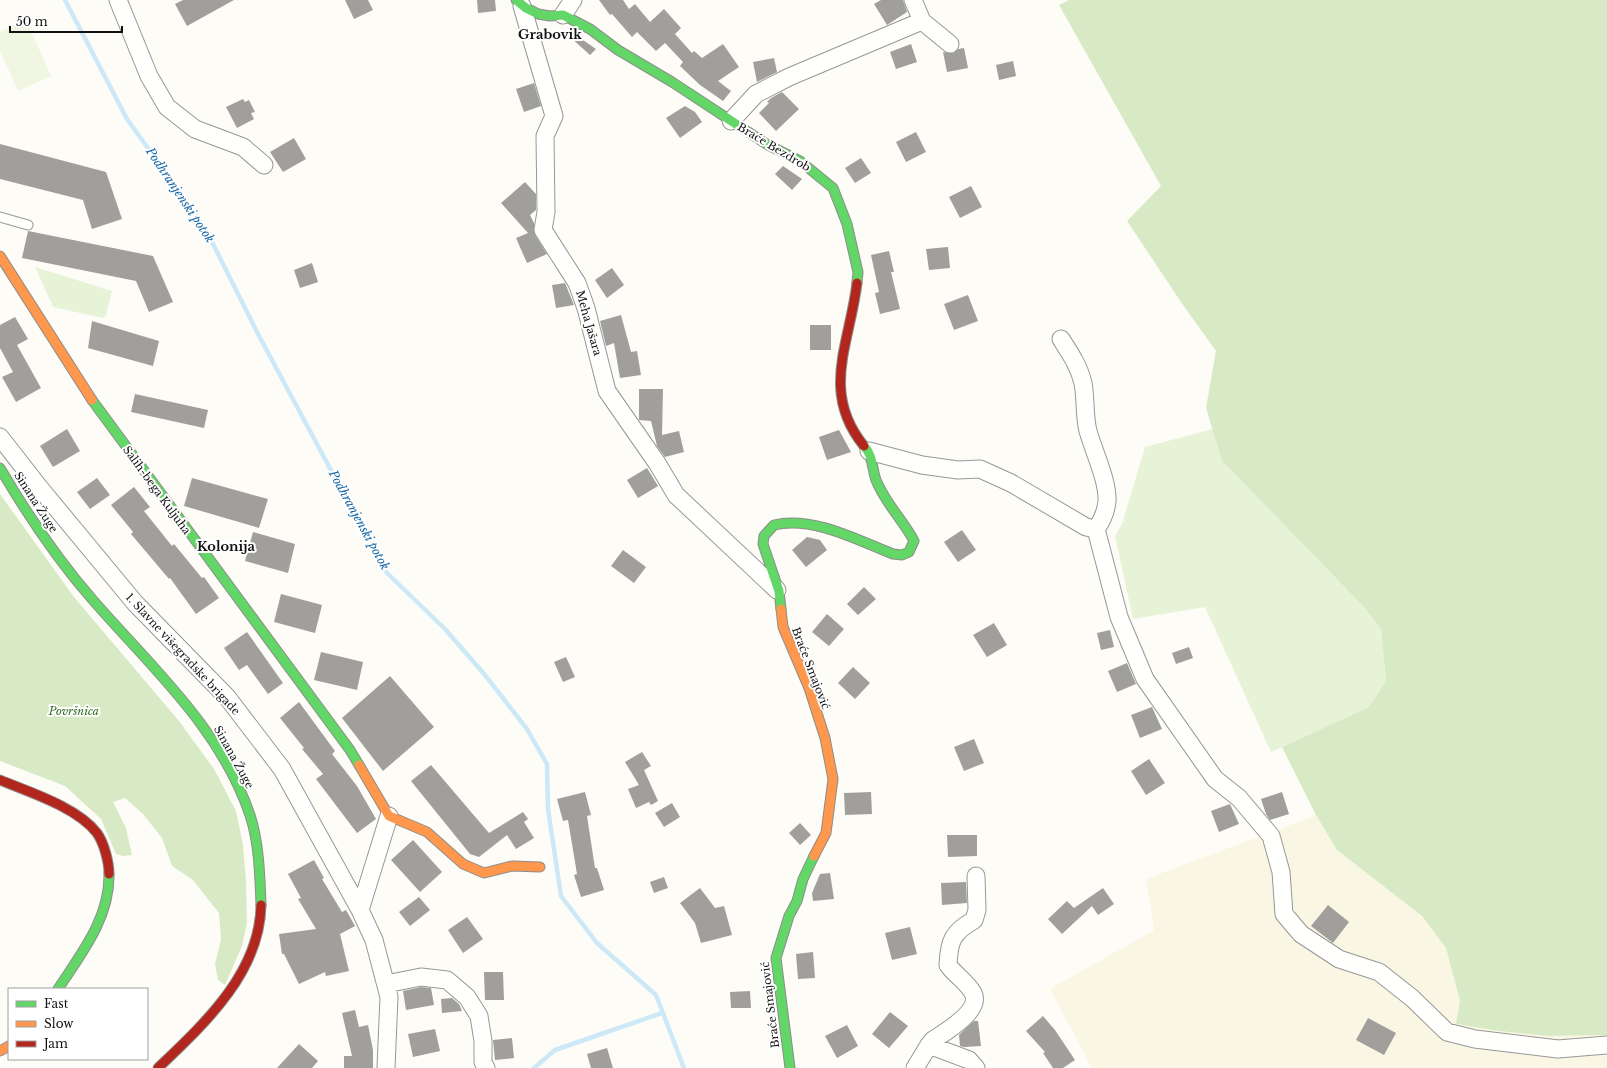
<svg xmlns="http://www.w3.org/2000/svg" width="1607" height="1068" font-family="'Libre Baskerville',serif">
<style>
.farmland{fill:#f9f7e4}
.green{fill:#e7f3d7}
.forest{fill:#d8eac5}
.pitch{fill:#f0f6e1}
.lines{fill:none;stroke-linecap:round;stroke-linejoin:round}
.stream{stroke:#cde8f7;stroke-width:4.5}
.building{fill:#a19f9c}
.lane-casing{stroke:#979795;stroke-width:11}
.street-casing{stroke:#979795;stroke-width:19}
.fast-casing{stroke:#8e8d8b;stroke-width:11}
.slow-casing{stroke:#8e8d8b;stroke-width:11}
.jam-casing{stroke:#8e8d8b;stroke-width:11}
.lane{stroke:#fffffe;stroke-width:9}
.street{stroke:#fffffe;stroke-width:17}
.fast{stroke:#63d668;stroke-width:9}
.slow{stroke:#ff974d;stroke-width:9}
.jam{stroke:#b3261e;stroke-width:9}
.labels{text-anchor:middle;stroke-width:4;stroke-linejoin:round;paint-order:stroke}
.street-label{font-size:11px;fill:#111;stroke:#fff}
.park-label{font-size:11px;font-style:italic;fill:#2f6b1f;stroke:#fff}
.water-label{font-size:12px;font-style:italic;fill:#1768a6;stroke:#fff}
.quarter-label{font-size:13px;font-weight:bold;fill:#111;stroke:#fff}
</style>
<rect width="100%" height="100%" fill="#fdfcf7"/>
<path class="farmland" d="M1317,815L1337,850L1422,916L1446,948L1460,1001L1456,1024L1499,1031L1549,1036L1607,1035V1068H1092L1050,989L1154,930L1146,879Z"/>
<path class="green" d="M35,267L112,291L106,315L103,318L53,307Z
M1213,429L1222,461L1363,606L1381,629L1386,681L1369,707L1271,752L1205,607L1133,619L1115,536L1122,524L1145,447Z"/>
<path class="forest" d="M1069,0H1607V1035L1549,1036L1499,1031L1456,1024L1460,1001L1446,948L1422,916L1337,850L1316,815L1282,747L1369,707L1386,681L1381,629L1363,606L1222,461L1206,408L1216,351L1181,302L1127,221L1161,186L1059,5Z
M0,494L74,597L179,721L214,769L236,811L243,845L246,882L247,923L242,946L225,985L218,980L215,964L221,940L219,913L193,880L172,866L162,838L143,814L125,798L113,802L126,828L132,855L123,856L116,854L101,819L65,786L0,761Z"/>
<path class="pitch" d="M26,20L51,76L18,91L0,50V32Z"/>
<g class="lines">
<path class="stream" d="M65,0L127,119L205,228L258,334L385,571L445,629L485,675L527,729L547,764L548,809L561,896L597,943L656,995L684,1068
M534,1068L555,1050L662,1013"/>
</g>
<path class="building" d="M183,0H234L187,26L175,4Z
M345,0H368L373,10L354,19Z
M477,0H495L496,11L478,13Z
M599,0H623L629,9L635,4L650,22L664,9L681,28L675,34L692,53L694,51L702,58L723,44L739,67L718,81L731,91L723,101L700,85L680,66L683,62L665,43L656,51L637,32L632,37L612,14L610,15Z
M881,0H903L907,12L887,25L874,4Z
M573,34L583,40L596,49L590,55L570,37Z
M911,44L917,62L896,69L890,52Z
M964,48L968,68L947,72L943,52L953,53L958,49Z
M774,58L777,72L757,82L753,62Z
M1013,61L1016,76L999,80L996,65Z
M534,83L541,106L524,112L516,89Z
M782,92L799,109L776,131L759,113L769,103L767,102L771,98Z
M243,99L245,102L249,100L255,112L251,113L254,119L237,128L226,107Z
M685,106L695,112L702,122L680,138L666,118Z
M916,132L926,152L906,162L896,142Z
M294,138L306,159L283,172L270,152Z
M0,144L106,172L122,219L92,229L83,200L0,179Z
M861,158L871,173L855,183L845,168Z
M783,166L802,179L792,190L775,174Z
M525,182L536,194V210L530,215L534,223L535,235L547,254L527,263L516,238L528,233L501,203Z
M971,186L982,207L960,218L949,197Z
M28,231L153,256L173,302L149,312L136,281L22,258Z
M948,247L950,268L929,270L926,249Z
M889,251L894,272H891L900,309L880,314L875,293L879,292L871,255Z
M312,263L318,282L300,288L294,270Z
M612,268L624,285L607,298L595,280Z
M565,283L574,305L556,308L552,285Z
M968,295L978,321L954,330L944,304Z
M621,315L631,352L637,351L641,375L620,378L614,343L606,346L600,321Z
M15,317L28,339L17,345L41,388L16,402L2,377L13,372L0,348V325Z
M92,321L159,341L153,366L88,348Z
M810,325H831V350H810Z
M639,389H663L662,435L679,431L684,452L665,457L657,446L651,421L639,420Z
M135,394L208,410L204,428L131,412Z
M67,429L80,451L53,467L40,446Z
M839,430L851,452L827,460L819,437Z
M647,468L658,486L638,498L627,480Z
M97,478L110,495L90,509L77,492Z
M192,478L268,499L259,528L184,506Z
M134,487L150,507L144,511L172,546L174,544L202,578L204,577L219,598L196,614L170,578L169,579L131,534L133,532L111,505Z
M962,530L976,550L958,562L944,542Z
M253,532L295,544L288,573L245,561Z
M807,537L820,540L827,550L806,567L792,550Z
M623,550L646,567L634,583L611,566Z
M864,587L876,599L858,615L847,604Z
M281,594L322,605L315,633L274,622Z
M827,614L844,629L829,646L812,632Z
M994,623L1007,645L987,657L973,635Z
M1110,630L1114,647L1101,650L1097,633Z
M247,632L283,683L268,694L247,665L239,670L224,648Z
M1189,647L1193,658L1176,664L1172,653Z
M321,652L363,662L357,690L314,680Z
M566,657L575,677L563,682L554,662Z
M1127,663L1136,684L1117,692L1108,671Z
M853,667L870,683L855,699L838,683Z
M390,676L434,727L383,771L342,718Z
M299,702L335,751L332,754L357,786L376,819L357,833L316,779L323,774L302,749L304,748L280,718Z
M1152,707L1162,729L1140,738L1131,715Z
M974,739L984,763L964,771L954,747Z
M642,752L651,766L644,770L658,801L651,805L649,802L636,808L628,789L639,785L625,762Z
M1149,759L1165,783L1146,795L1131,771Z
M431,765L489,833L523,812L528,819L524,822L534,838L516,849L507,835L479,857L470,854L411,781Z
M585,792L591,815L587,816L595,868H597L604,890L581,897L574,875L577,874L568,820L563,821L557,799Z
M871,792L872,814L845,815L844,793Z
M1282,792L1289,814L1270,820L1266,814L1261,799Z
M672,803L680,817L664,827L655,813Z
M1230,804L1239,824L1219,832L1211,811Z
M800,823L811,835L800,845L789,833Z
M947,835H977V856L948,857Z
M413,840L442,872L420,892L391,860Z
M314,860L324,878L322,879L342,912L346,910L355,926L340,934L349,971L326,976L325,972L299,984L284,954H282L279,934L316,929L298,899L301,898L288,874Z
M830,873L834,899L813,901L812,893L820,874Z
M664,877L668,888L654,893L650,882Z
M966,882L967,903L942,905L941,883Z
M700,888L715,908L724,906L732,935L701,943L695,923L680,903Z
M1103,888L1114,904L1098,915L1092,906L1062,934L1048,919L1067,901L1074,908Z
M419,897L430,910L410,926L399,912Z
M1328,905L1349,922L1333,943L1311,926Z
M467,917L483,939L463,953L448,930Z
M910,927L917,954L892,960L885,933Z
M813,952L815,978L798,979L796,954Z
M484,972H503L504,1000H485Z
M421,987L431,988L434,1005L406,1010L403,991Z
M750,991L751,1008H731L730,992Z
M452,998L459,1004L462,1011L442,1013L441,999Z
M355,1010L359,1027L368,1025L373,1050V1068H344V1056H352L342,1013Z
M890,1012L908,1026L889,1048L872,1034Z
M1043,1016L1055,1030L1075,1060L1063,1068H1053L1043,1053L1045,1052L1026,1031Z
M1368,1018L1396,1033L1384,1055L1356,1040Z
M974,1021H978L981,1046L964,1047L960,1046L959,1035Z
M847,1025L858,1046L837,1058L825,1036Z
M435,1029L440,1051L413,1057L408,1034Z
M512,1038L514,1058L495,1060L493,1040Z
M299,1044L318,1061L312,1068H277Z
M607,1048L613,1068H591L587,1054Z"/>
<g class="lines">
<defs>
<path id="lane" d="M0,217L28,225"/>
<path id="street" d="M118,0L149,76L167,107L195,129L243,147L264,165
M913,0L922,21
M522,6L554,116L545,136L546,212L543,230L577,283L586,308L607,391L657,463L676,495L777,590
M563,15L573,0
M731,121L756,94L789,77L922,21L950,44
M0,437L39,487L135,603L227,697L282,769L360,910L374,940L389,997L386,1068
M869,451L922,465L958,470L980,469L1011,483L1086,527L1096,529C1102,521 1106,512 1107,501C1108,481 1094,452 1088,431C1084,415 1086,398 1083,383C1079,366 1070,353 1061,339
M1096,529L1119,617L1145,679L1215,779L1239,798L1271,836L1281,872L1284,914L1301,934L1339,959L1379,972L1412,998L1447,1032L1475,1039L1558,1049L1607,1045
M360,910L389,816
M386,984L421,977L447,980L467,997L479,1016L483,1041V1062L486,1068
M929,1045L933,1040C945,1032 982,1011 973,993C967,982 955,975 948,965C949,940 953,932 974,920L977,910L976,876
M915,1068L929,1045L969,1060L976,1068"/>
<path id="fast" d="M516,0L526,8L538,14L550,16L563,15L590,29L618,50L672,82L768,145L800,161L833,188L847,224L858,272L857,283
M92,400L350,750L359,765
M0,468C27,514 57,559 92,599C151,667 220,727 250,815C259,842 260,876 261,905
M781,609L779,591L763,544L764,536L774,525C814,516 857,540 893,554L902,555L909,552L914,541C903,520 885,503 876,480C872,469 873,455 864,446
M58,989C81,954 110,918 109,874
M790,1068L776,958L789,916L797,901L803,879L814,856"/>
<path id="slow" d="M0,256L92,400
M781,609L783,627L809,688L825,738L833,779L826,833L814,856
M359,765L389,816L427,832L463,864L484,873L512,866L540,867
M0,1051L9,1046"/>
<path id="jam" d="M857,283C850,343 820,392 864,446
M0,780C29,792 77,807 97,833C104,843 109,862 109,874
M158,1068C204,1024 260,973 261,905"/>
</defs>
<use href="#lane" class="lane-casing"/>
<use href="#street" class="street-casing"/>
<use href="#fast" class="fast-casing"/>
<use href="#slow" class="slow-casing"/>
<use href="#jam" class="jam-casing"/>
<use href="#lane" class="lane"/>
<use href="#street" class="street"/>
<use href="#fast" class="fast"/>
<use href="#slow" class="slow"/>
<use href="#jam" class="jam"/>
</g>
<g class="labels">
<g class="street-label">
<text transform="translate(774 147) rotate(31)" y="4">Braće Bezdrob</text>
<text transform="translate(589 323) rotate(74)" y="4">Meha Jašara</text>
<text transform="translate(157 490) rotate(54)" y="4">Salih-bega Kuljuha</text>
<text transform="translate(36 502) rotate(57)" y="4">Sinana Žuge</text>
<text transform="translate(183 654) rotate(47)" y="4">1. Slavne višegradske brigade</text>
<text transform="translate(811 668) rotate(69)" y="4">Braće Smajović</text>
<text transform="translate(234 757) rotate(61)" y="4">Sinana Žuge</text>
<text transform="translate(770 1005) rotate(-97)" y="4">Braće Smajović</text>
</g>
<g class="park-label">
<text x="74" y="715">Površnica</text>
</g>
<g class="water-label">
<text transform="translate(180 195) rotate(56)" y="4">Podhranjenski potok</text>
<text transform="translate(359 520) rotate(61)" y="4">Podhranjenski potok</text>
</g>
<g class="quarter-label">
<text x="550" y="39">Grabovik</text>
<text x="226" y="551">Kolonija</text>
</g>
</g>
<rect x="8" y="988" width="140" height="72" fill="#ffffff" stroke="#a0a0a0"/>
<rect x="16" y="1001" width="20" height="6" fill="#63d668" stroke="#a0a0a0"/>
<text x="44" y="1008" font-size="12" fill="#111111">Fast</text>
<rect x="16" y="1021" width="20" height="6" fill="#ff974d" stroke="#a0a0a0"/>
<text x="44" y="1028" font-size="12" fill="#111111">Slow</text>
<rect x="16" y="1041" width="20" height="6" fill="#b3261e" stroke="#a0a0a0"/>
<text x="44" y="1048" font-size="12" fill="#111111">Jam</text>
<path d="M10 26v6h112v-6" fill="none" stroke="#111111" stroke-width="2"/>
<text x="16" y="26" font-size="12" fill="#111111" stroke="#ffffff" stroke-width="3" paint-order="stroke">50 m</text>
</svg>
